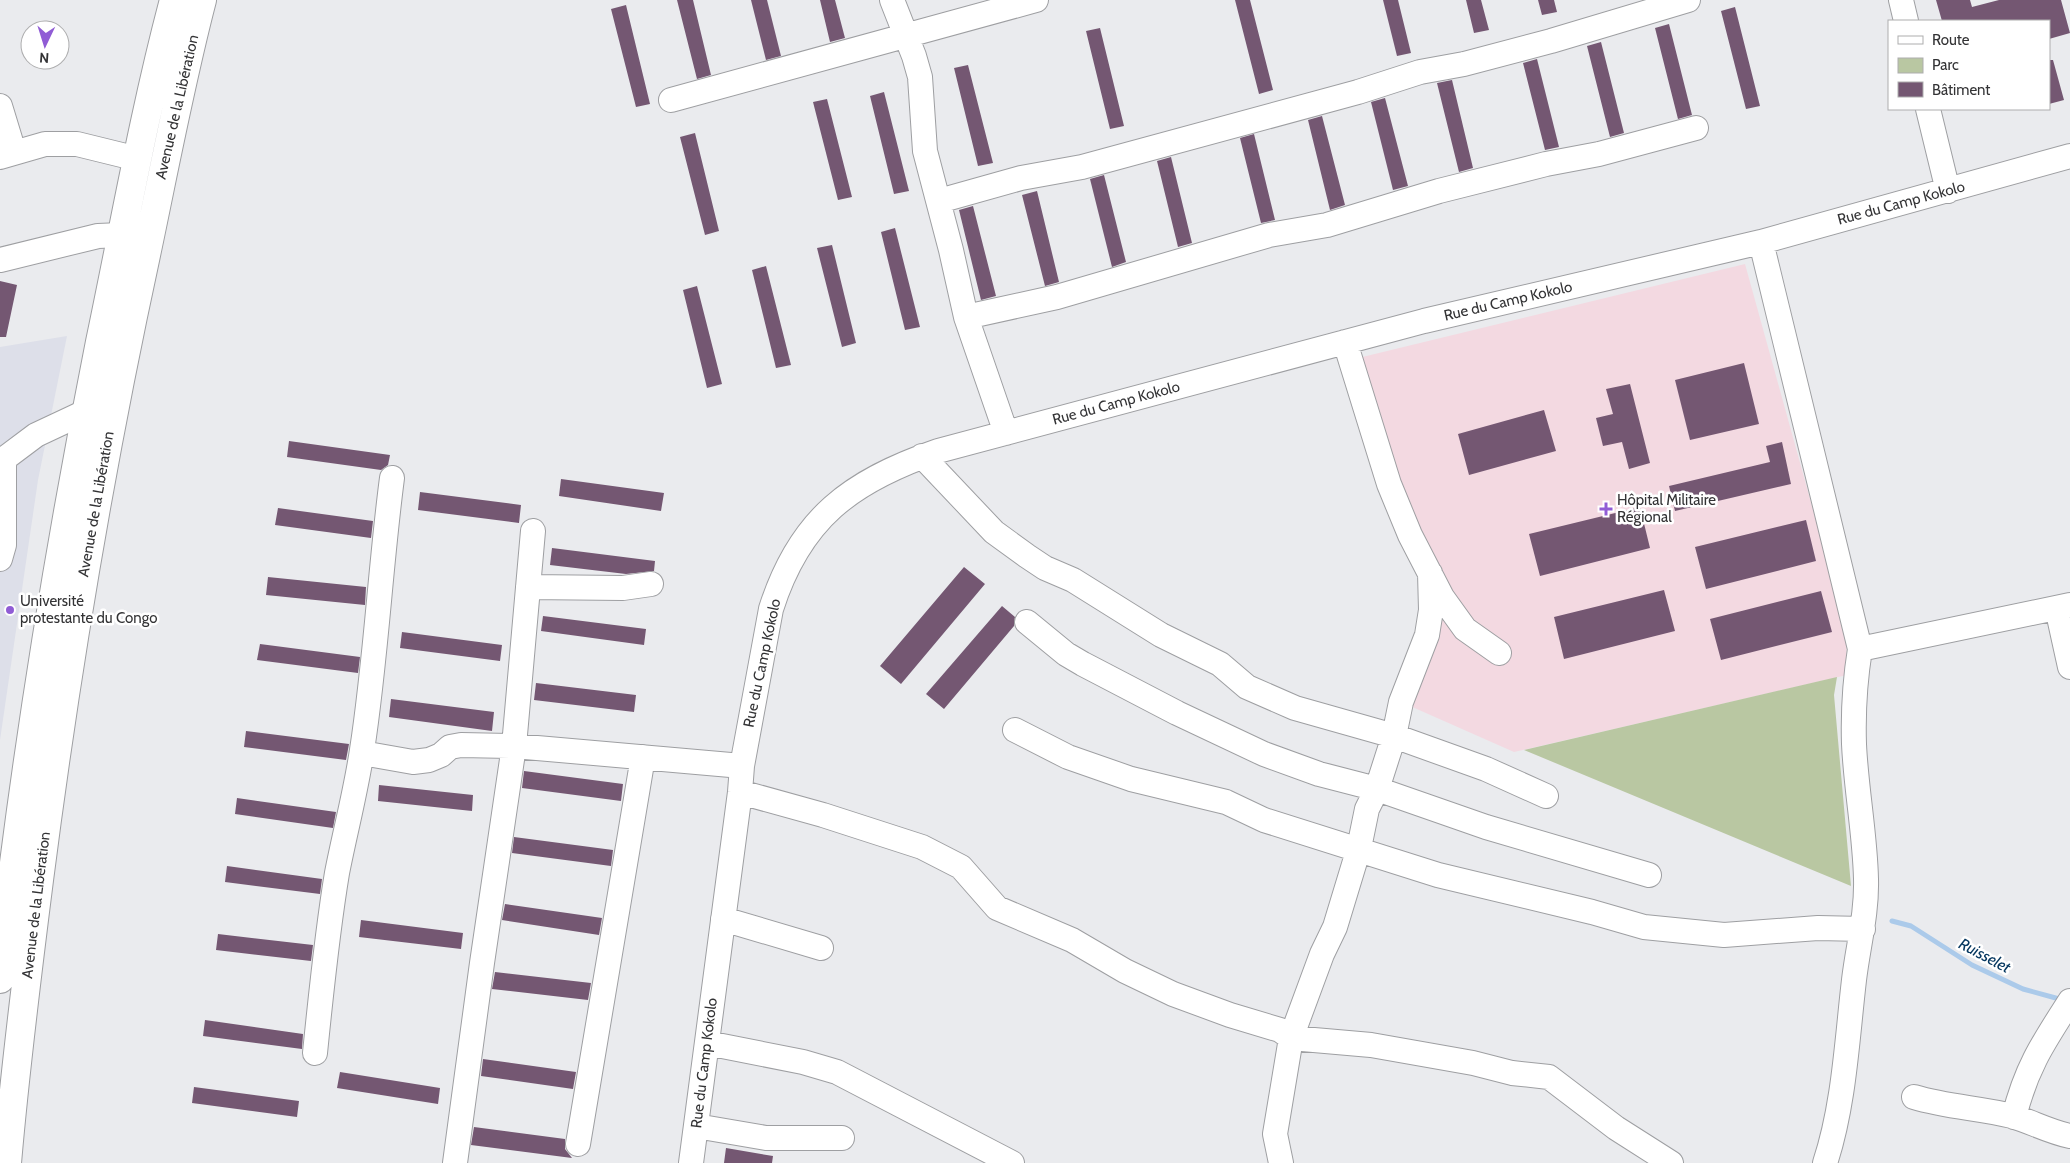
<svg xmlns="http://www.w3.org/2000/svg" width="2070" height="1163" font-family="Cabin,sans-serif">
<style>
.built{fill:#dddfe9}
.medical{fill:#f3d9e1}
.green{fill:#b9c7a2}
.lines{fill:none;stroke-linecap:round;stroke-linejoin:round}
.stream{stroke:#abcaea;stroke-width:5}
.building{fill:#745772}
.minor-casing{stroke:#9e9fa2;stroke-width:26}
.major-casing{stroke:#9e9fa2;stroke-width:30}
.minor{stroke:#fff;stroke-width:24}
.major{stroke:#fff;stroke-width:28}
.poi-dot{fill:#905cd5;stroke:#fff;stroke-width:2}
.labels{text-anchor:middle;stroke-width:5;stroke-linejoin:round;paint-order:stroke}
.street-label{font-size:15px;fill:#333335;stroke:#fff}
.poi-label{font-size:15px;fill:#333335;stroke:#fff;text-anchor:start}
.water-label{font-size:16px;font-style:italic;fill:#073860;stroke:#fff}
</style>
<rect width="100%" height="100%" fill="#eaebee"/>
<path class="built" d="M67,336L38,480L0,740V347Z"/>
<path class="medical" d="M1745,264L1846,629L1847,675L1514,752L1401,702L1431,610L1350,360Z"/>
<path class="green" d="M1837,677L1834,695L1851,886L1524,750Z"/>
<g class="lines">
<path class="stream" d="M1892,921L1911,926L1972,965L2023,989L2063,1000"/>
</g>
<path class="building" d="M677,0H693L711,75L697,79Z
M751,0H767L781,56L766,60Z
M820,0H835L845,38L830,42Z
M1235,0H1250L1273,90L1259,94Z
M1383,0H1398L1411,53L1397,56Z
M1466,0H1481L1489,30L1474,33Z
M1538,0H1554L1557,12L1542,15Z
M1936,0H1970L1972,7L1999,0H2061L2070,33L2049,39V21H1942Z
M626,5L650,104L636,107L611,9Z
M1735,7L1760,106L1746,109L1721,11Z
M1669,24L1692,115L1678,119L1655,28Z
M1100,28L1124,126L1110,129L1086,31Z
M1601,42L1624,133L1610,137L1587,46Z
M1537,59L1559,147L1545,150L1523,63Z
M2049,60H2053L2064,100L2049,104Z
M968,65L993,163L978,166L954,68Z
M1452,80L1473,168L1459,172L1437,83Z
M884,92L909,191L894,194L870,96Z
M1385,98L1408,186L1393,190L1371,102Z
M827,99L852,197L838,200L813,102Z
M1322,116L1345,205L1330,210L1308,120Z
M695,133L719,231L705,235L680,137Z
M1254,134L1275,220L1261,223L1240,138Z
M1171,157L1192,243L1178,247L1157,161Z
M1104,175L1126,262L1112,267L1090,179Z
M1037,191L1059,282L1045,286L1022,195Z
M973,206L996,296L981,300L959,210Z
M895,228L920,327L905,330L881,232Z
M832,245L856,343L842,347L817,248Z
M766,266L791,365L776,368L752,270Z
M0,281L17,285L6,337H0Z
M697,286L722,384L707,388L683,290Z
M1744,363L1759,424L1690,440L1675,380Z
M1630,384L1650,463L1629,469L1622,442L1603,446L1596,418L1613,414L1606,389Z
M1544,410L1556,451L1469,475L1458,434Z
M289,441L390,455L388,465L381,470L287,457Z
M1782,442L1791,484L1675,511L1669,486L1770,462L1766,446Z
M561,479L664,493L661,511L559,496Z
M420,492L521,505L519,523L418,510Z
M1640,507L1650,548L1540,576L1529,534Z
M278,508L373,521L371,538L275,525Z
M1806,520L1816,561L1706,589L1695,547Z
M552,548L655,561L654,571L626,574L550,565Z
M964,567L985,584L901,684L880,666Z
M268,577L366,587L365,605L266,595Z
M1664,590L1675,631L1564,659L1554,617Z
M1821,591L1832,632L1721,660L1710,619Z
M1002,606L1015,617L1014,626L944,709L926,694Z
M543,616L646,629L644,645L541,631Z
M402,632L502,645L500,661L400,648Z
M260,644L360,657L358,673L257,660Z
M536,683L636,695L634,712L534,700Z
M391,699L494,712L492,731L389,717Z
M246,731L349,744L346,760L244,747Z
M524,771L623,784L621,801L522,788Z
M379,785L473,795L472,811L378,801Z
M237,798L336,812L333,828L235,814Z
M514,837L613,850L611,866L512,853Z
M227,866L322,879L320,894L225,882Z
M505,904L602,918L599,935L502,920Z
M361,920L463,933L461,949L359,937Z
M218,934L313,945L311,961L216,950Z
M495,972L591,983L588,1000L492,989Z
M205,1020L303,1034L302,1049L203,1036Z
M483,1059L576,1072L573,1089L481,1076Z
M340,1072L440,1088L438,1104L337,1088Z
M194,1087L299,1101L297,1117L192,1103Z
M474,1127L565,1139V1149L572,1158L471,1145Z
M726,1148L773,1156L772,1163H724Z"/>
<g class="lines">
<defs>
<path id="minor" d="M892,0L914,56L920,77L925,151L951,250L966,317L1006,433
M1901,0L1906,21
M671,100L1036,0
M0,106L14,152
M1928,109L1948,191
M0,157L45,144H77L138,159
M939,201L1021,178L1082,167L1358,92L1420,72L1464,64L1551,41L1688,0
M1761,242L1860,649L2070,605
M0,260L98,236L121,235
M966,317L1057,297L1269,235L1327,225L1439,191L1546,164L1599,154L1696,128
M1345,342L1389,484L1410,535L1442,597L1465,629L1499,653
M922,456L994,532L1027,556L1045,568L1073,580L1161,635L1220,664L1247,687L1295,708L1394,736L1486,769L1546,796
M0,462L36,435L85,412
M0,559L4,545V458
M528,587L623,588L651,584
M2057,608L2070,667
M1027,622L1066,654L1083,664L1177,713L1264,754L1319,774L1377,789L1486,827L1649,875
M1015,730L1068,757L1131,779L1226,802L1264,820L1438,875L1592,912L1644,927L1724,935L1818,928L1863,929
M362,753L413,762L429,760L441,755L450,747L461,745L514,746L742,766
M740,792L823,815L922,847L961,867L997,908L1072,940L1125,971L1173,994L1230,1015L1280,1030L1291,1038L1371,1045L1473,1063L1512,1073L1549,1077L1616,1128L1671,1163
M723,919L821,948
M707,1043L803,1062L837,1072L1012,1163
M315,1053C321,993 327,933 337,873C345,832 356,791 362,750C376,660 380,569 392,478
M1914,1097C1947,1107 1980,1108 2012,1116C2032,1122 2050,1132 2070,1136
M2014,1117C2026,1068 2043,1043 2070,1001
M696,1126L766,1138H842
M578,1144L643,757
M455,1163L482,963L514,746L533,531
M691,1163L740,792L742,766L771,609C800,518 851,481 938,451L1424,321L1761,242L2070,156
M1281,1163L1275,1134L1291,1038L1322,954L1335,927L1359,848L1367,809L1377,789L1394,736L1401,702L1427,635L1431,610L1430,573
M1825,1163C1844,1106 1847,1040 1854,980C1858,946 1867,914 1866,879C1865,834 1856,789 1854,744C1853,712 1855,680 1860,649"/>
<path id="major" d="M0,979C24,765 58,553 100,342C124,228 144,113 174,0
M7,1163C15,1069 27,974 39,880C66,670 101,462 146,255C164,170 180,84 202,0"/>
</defs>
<use href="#minor" class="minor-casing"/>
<use href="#major" class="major-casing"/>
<use href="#minor" class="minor"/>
<use href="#major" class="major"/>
</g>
<g class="poi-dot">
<path d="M1603.5 501.5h5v5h5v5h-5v5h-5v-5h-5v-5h5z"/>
<circle cx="10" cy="610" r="5"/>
</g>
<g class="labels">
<g class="street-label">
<text transform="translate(177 107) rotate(-77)" y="5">Avenue de la Libération</text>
<text transform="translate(1901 203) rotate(-15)" y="5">Rue du Camp Kokolo</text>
<text transform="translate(1508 301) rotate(-13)" y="5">Rue du Camp Kokolo</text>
<text transform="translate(1116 403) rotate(-15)" y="5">Rue du Camp Kokolo</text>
<text transform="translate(96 504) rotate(-80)" y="5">Avenue de la Libération</text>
<text transform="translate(762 663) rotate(-78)" y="5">Rue du Camp Kokolo</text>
<text transform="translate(36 905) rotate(-83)" y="5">Avenue de la Libération</text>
<text transform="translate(704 1063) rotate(-83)" y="5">Rue du Camp Kokolo</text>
</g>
<g class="poi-label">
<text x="1617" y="505">Hôpital Militaire<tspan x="1617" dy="17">Régional</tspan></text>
<text x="20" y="606">Université<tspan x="20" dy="17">protestante du Congo</tspan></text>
</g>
<g class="water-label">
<text transform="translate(1985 955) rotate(28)" y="6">Ruisselet</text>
</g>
</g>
<rect x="1888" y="20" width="162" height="90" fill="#ffffff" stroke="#adadae"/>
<rect x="1898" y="36" width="25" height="8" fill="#ffffff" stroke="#adadae"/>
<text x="1932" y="45" font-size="15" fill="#333335">Route</text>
<rect x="1898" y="58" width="25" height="15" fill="#b9c7a2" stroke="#adadae"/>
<text x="1932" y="70" font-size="15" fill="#333335">Parc</text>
<rect x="1898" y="82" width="25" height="15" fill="#745772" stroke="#adadae"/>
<text x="1932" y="95" font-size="15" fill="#333335">Bâtiment</text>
<g transform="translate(45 45) rotate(184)"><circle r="24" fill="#ffffff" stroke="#adadae"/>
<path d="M0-4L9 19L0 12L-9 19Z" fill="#905cd5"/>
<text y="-8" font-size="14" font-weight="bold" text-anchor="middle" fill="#333335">N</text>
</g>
</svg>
